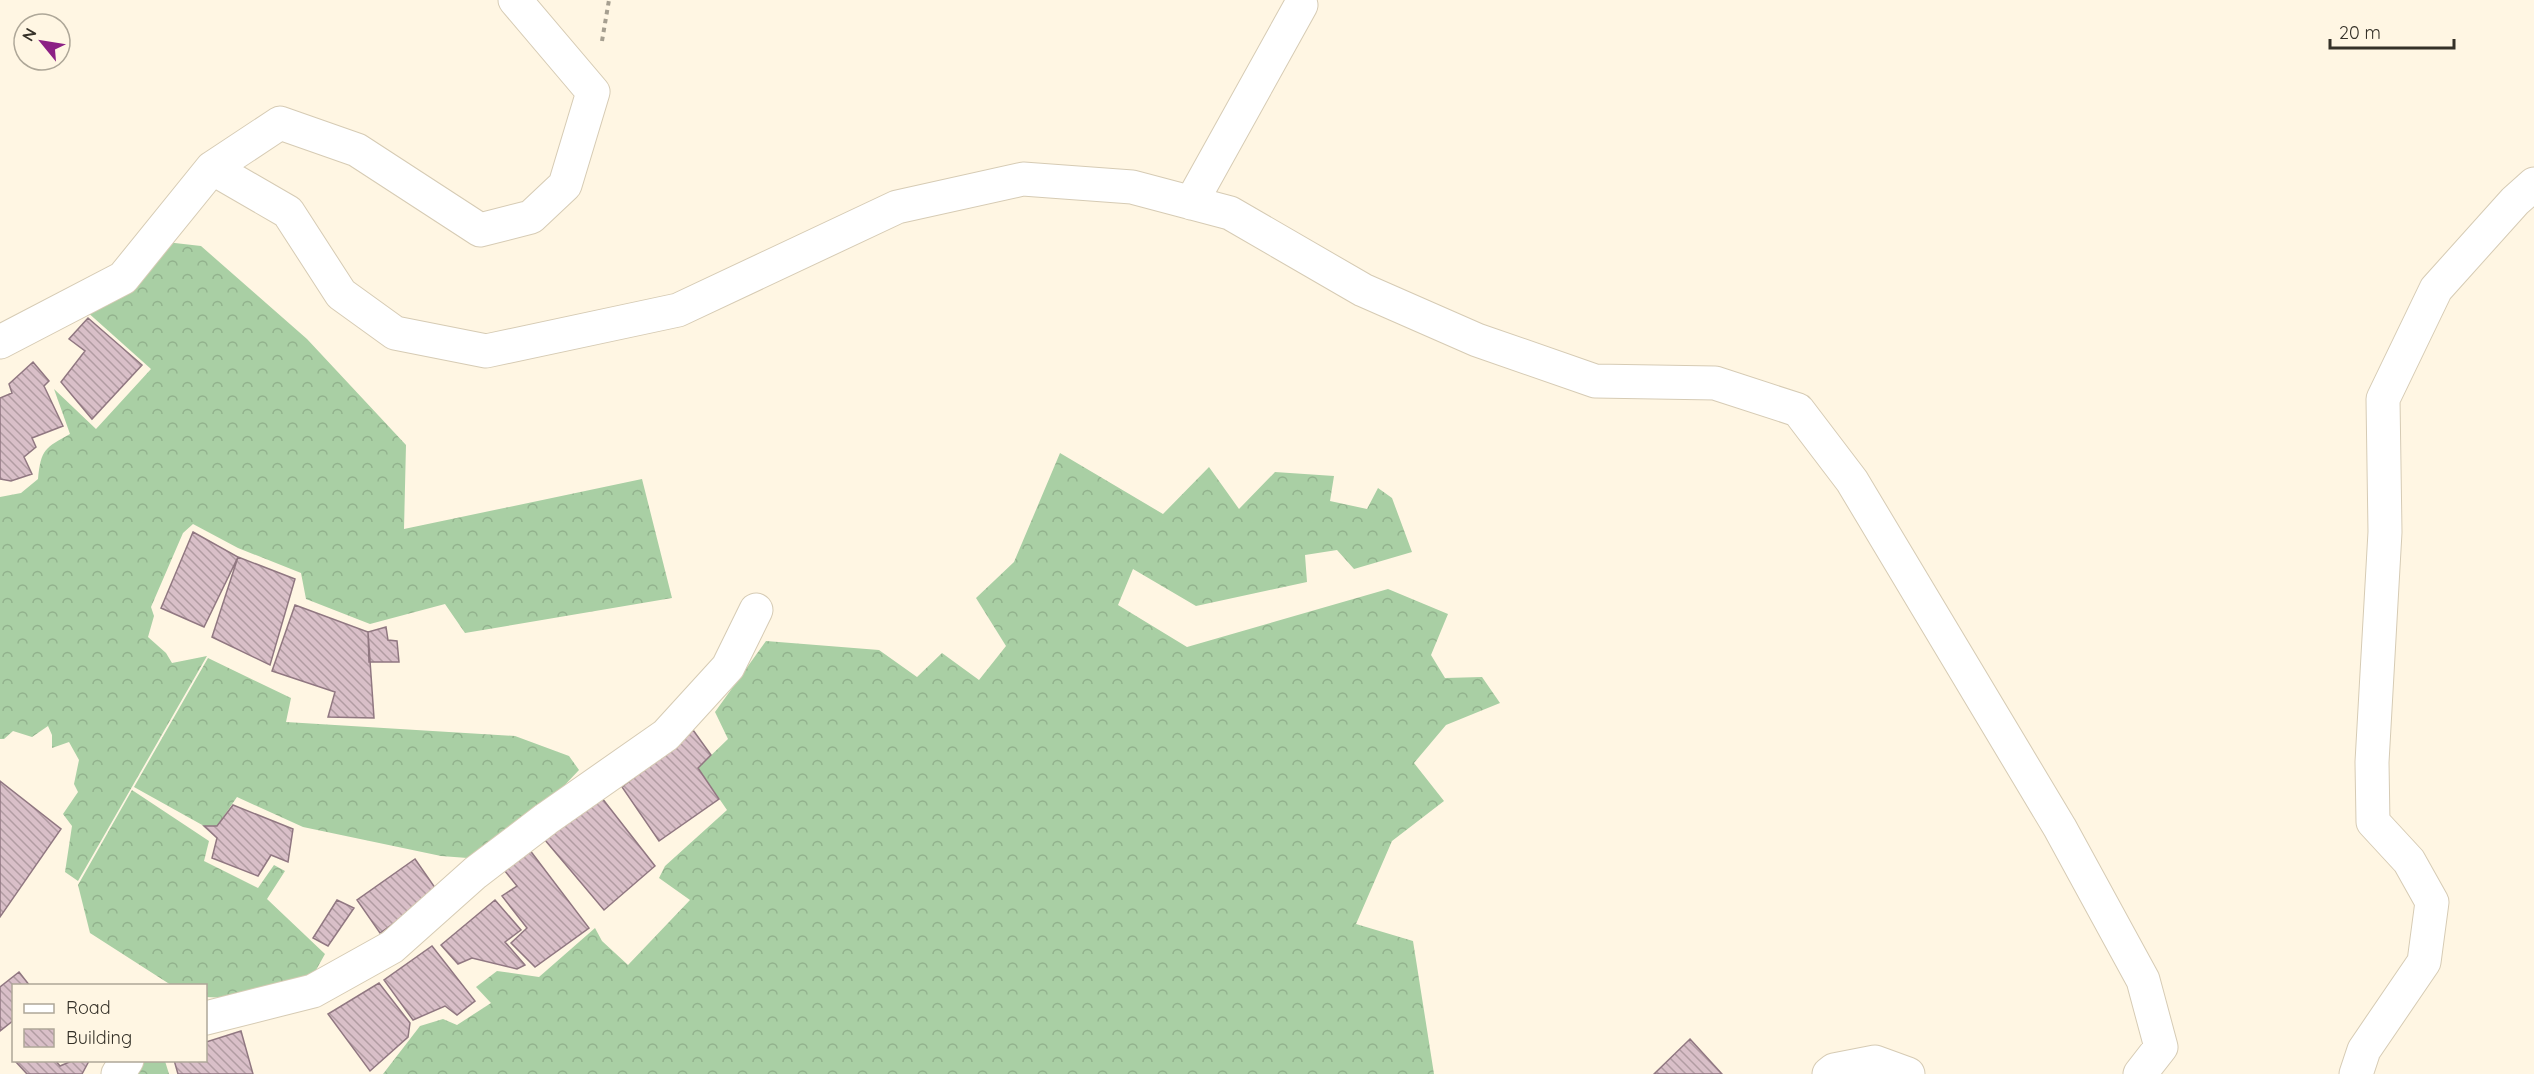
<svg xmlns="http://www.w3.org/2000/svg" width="2534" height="1074" font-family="Quicksand,sans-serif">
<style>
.forest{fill:url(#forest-crowns)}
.building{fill:url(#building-back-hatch);stroke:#907781;stroke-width:1.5}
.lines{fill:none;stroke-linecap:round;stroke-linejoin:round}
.minor-casing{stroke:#d6cbb4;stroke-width:35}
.path{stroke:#a69f90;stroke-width:4;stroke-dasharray:4.5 4.5;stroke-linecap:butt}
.minor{stroke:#fff;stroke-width:33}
</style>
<defs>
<pattern id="forest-crowns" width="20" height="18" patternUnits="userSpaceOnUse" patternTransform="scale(1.5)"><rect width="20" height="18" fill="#a9cfa4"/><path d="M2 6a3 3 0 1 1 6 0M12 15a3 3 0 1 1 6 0" fill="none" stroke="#92b28d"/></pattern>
<pattern id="building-back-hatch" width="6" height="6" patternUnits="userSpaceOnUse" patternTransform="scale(1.5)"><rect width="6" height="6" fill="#d9bfc8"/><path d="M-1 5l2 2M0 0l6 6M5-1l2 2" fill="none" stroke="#b19ca2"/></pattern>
</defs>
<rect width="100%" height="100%" fill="#fff6e3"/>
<path class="forest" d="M166,242L201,246L307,339L406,445L404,529L642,479L672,598L465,633L445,604L370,624L306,599L301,573L238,548L193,524L183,533L151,607L154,616L148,637L166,653L172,663L207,656L78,881L65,872L72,826L63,814L78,792L74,784L79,760L69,742L52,748V735L48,726L32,737L13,731L4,739H0V497L21,493L38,479C41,449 45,448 70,434L54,389L96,429L151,369L85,310Z
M1060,453L1163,514L1209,467L1239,509L1275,472L1334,476L1330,501L1367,509L1378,488L1392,498L1412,552L1354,569L1337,550L1305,555L1307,582L1196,606L1133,569L1118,605L1187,647L1388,589L1448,614L1431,655L1445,678L1482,677L1500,703L1446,725L1414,763L1444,801L1392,841L1356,924L1413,941L1434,1074H383L420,1026L443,1019L457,1025L491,1003L476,987L497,971L539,977L595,928L602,941L628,965L690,900L659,878L665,866L727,810L698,768L728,739L715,712L766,641L879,650L917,677L942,653L979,680L1006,646L976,598L1014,562Z
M208,658L291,698L286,722L515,736L569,756L579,770L494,860L441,856L303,827L237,797L217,826H204L134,787Z
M132,790L209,841L204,861L258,888L274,865L285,871L267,899L325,954L311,979L251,999L206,997V986L171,985L90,933L78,885Z
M142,1060L165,1061L169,1074H133Z"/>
<path class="building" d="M88,318L142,365L92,419L61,382L85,351L69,339Z
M33,362L49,381L44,386L63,426L32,438L36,447L24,457L32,474L11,481L0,479V398L12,393L9,384Z
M193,532L238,557L204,627L161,608Z
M238,557L295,579L270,665L212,637Z
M295,605L368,632L374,718L328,717L335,692L272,671Z
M386,627L388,640L397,641L399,662H369L368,632Z
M693,730L711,755L698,768L719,799L659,841L622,787Z
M0,781L61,829L0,917Z
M598,793L655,866L604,910L545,840Z
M233,805L293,829L288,862L271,855L258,876L212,858L217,838L204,826H217Z
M529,849L589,928L535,967L511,943L527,928L502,896L517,886L505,871Z
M415,859L438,892L380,933L357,900Z
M337,900L354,908L328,946L313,938Z
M495,900L521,930L505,942L525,965L517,969L472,958L458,964L441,945Z
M432,946L475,1001L457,1015L445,1006L413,1020L384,980Z
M19,972L30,986H14V1020L0,1031V987Z
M379,983L410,1023L408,1037L370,1071L328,1014Z
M241,1031L253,1074H178L174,1060H206V1042Z
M1690,1039L1722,1074H1654Z
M18,1060H55L60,1066L74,1060L89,1061L82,1074H27L16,1062Z"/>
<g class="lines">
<defs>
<path id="minor" d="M212,168L288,212L341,294L395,333L486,351L678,310L897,207L1023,179L1132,187L1230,213L1363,290L1477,340L1595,381L1715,383L1798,410L1852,481L2060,828L2143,980L2161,1047L2140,1074
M1191,203L1301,5
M0,342L123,278L212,168L280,123L357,150L480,230L531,217L565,185L593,92L515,0
M206,1018L313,991L392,947L475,873L546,819L666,735L728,667L756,610
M118,1074L127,1060
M1829,1074L1834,1070L1875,1062L1908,1074
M2356,1074L2364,1050L2424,962L2432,902L2409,861L2373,822L2372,762L2385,532L2383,399L2436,289L2515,201L2534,184"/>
</defs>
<use href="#minor" class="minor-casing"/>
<path class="path" d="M602,41L609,0"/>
<use href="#minor" class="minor"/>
</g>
<rect x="12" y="984" width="195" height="78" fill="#fff6e3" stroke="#aea798" stroke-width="1.5"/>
<rect x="24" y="1004" width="30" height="9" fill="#ffffff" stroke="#aea798" stroke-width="1.5"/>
<text x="66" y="1014" font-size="18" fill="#353128">Road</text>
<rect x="24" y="1029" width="30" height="18" fill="url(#building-back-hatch)" stroke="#aea798" stroke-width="1.5"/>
<text x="66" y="1044" font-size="18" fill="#353128">Building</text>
<g transform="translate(42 42) rotate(300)"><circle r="28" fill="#fff6e3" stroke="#aea798" stroke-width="1.5"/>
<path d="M0-4.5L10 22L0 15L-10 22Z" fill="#8c2084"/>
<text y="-9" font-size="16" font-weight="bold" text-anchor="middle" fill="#353128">N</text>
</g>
<path d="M2330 39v9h124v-9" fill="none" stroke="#353128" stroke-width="3"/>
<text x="2339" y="39" font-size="18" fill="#353128" stroke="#fff6e3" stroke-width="4.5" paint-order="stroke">20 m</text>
</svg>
